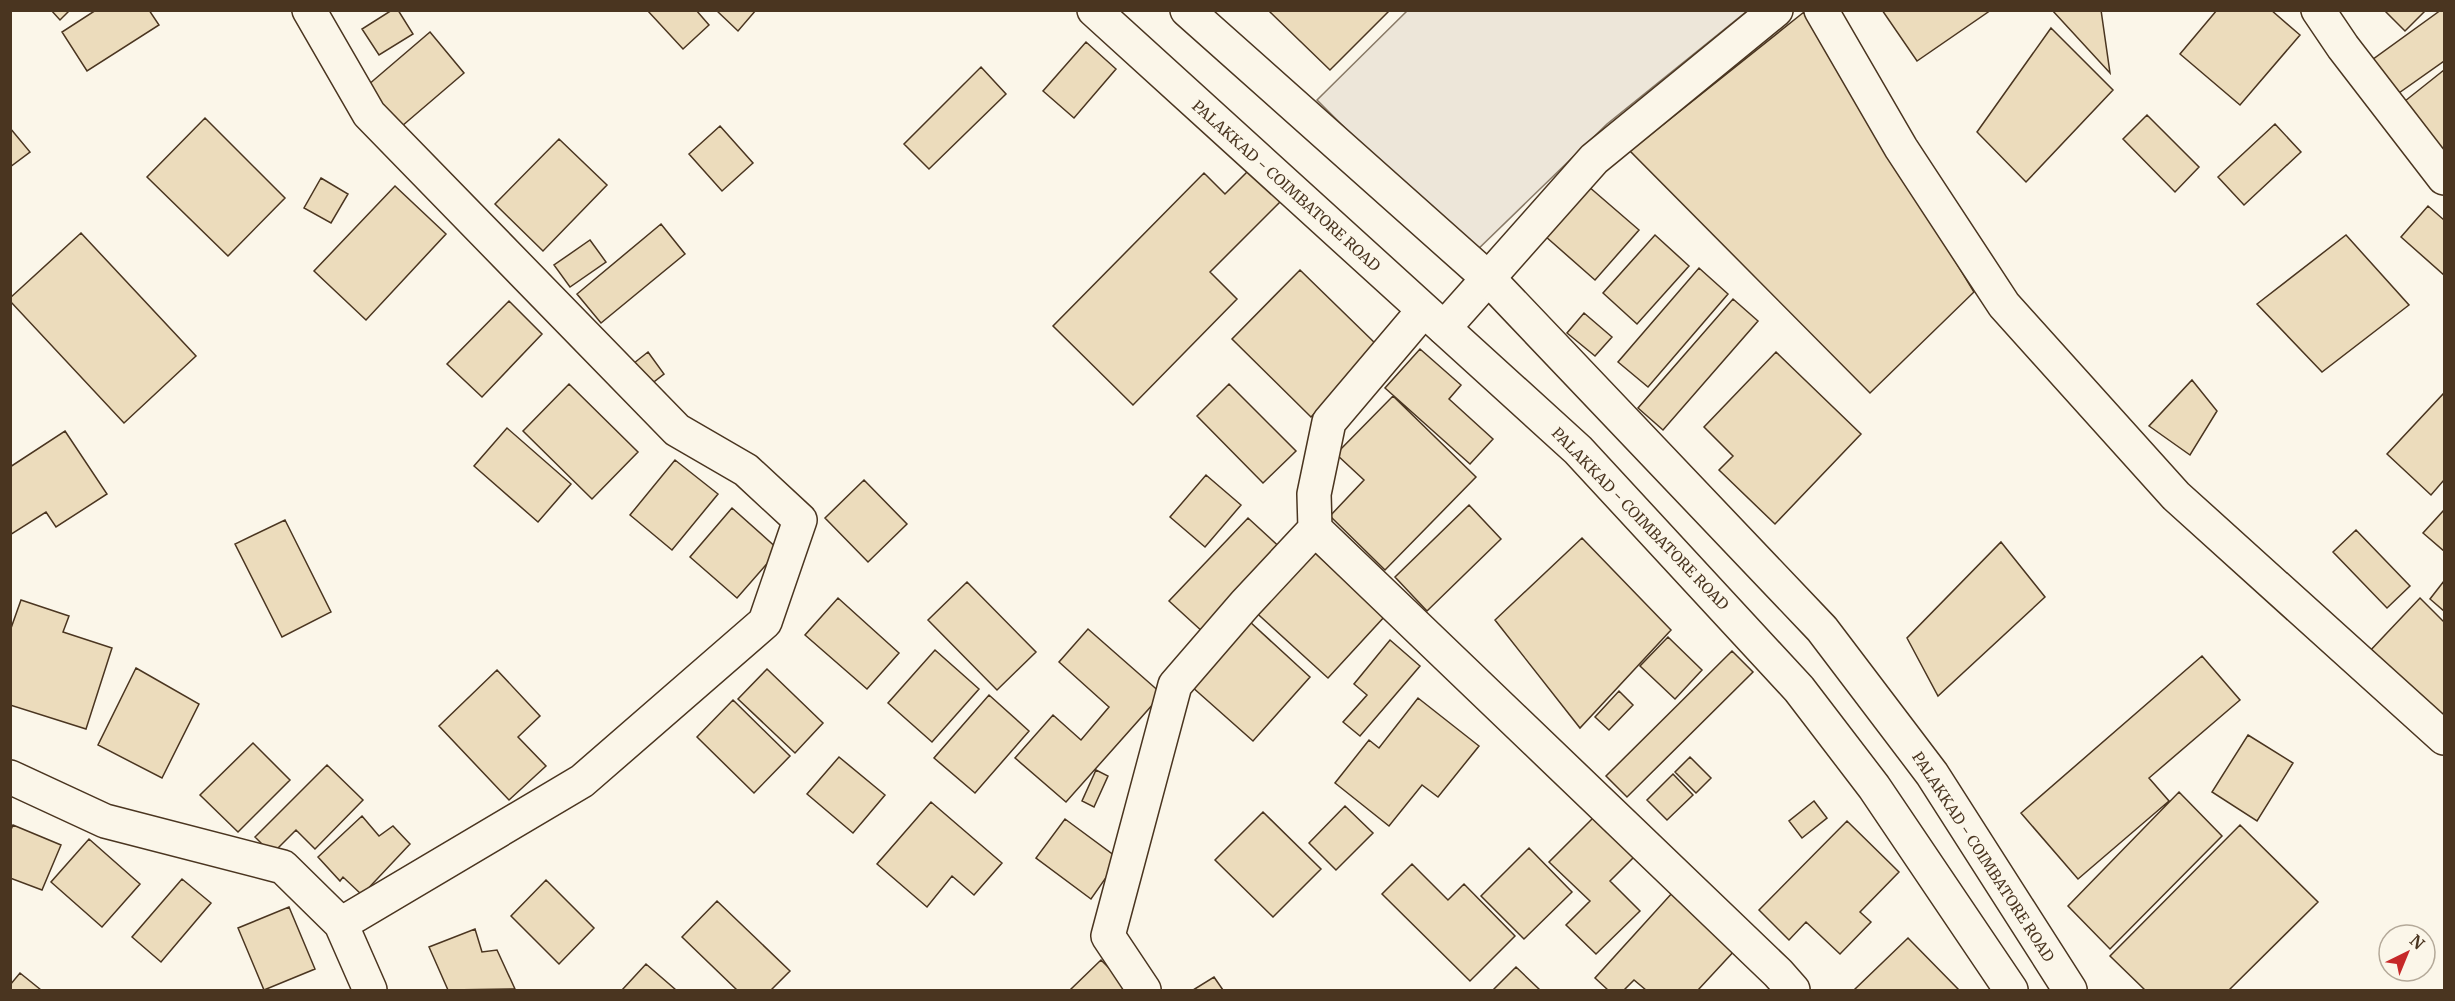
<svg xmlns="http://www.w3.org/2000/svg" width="2455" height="1001" font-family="Merriweather,serif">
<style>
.green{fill:#ede6d9;stroke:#887966;stroke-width:1.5}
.building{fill:#ecdcbc;stroke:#4a3520;stroke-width:1.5}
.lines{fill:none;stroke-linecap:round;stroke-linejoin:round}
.street-casing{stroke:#4a3520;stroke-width:36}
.primary-casing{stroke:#4a3520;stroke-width:36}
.street{stroke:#fbf6e9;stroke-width:33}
.primary{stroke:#fbf6e9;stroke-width:33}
.labels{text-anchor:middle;stroke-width:4.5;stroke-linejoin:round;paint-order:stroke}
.street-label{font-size:15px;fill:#4a3520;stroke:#fbf6e9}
</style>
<rect width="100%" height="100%" fill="#fbf6e9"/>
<path class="green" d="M1407,11H1747L1607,124L1472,255L1317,100Z"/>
<path class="building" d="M51,10H70L60,20Z
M96,10H149L159,25L87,71L62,32Z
M392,10H398L413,34L379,55L362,29Z
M647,10H696L709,25L683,49Z
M716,10H756L738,31Z
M1268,10H1390L1330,70Z
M1882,10H1991L1917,61Z
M2052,10H2101L2110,73Z
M2217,10H2271L2300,35L2240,105L2180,54Z
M2384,10H2426L2405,31Z
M2441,10H2444V61L2389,100L2365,65Z
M1804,12L1974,292L1870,393L1630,151Z
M2051,28L2113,90L2026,182L1977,132Z
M430,32L464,73L395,132L361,91Z
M1086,42L1116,69L1074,118L1043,91Z
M981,67L1006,94L929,169L904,144Z
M2444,70V161L2400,105Z
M2147,115L2199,167L2175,192L2123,139Z
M205,118L285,198L228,256L147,177Z
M2275,124L2301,152L2244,205L2218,177Z
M720,126L753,163L722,191L689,154Z
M10,128L30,152L10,167Z
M559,139L607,185L543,251L495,204Z
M1249,170L1281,201L1210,272L1237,299L1133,405L1053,326L1204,173L1225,194Z
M321,178L348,194L331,223L304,208Z
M395,186L446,234L366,320L314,271Z
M1588,186L1639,230L1595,280L1545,236Z
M2428,206L2444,220V275L2401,237Z
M661,224L685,254L601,323L577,294Z
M81,233L196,356L124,423L10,301V298Z
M1655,235L1689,266L1637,324L1603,293Z
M2346,235L2409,305L2322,372L2257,304Z
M590,240L606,262L570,287L554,265Z
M1699,268L1728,294L1648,387L1618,362Z
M1300,270L1379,347L1311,417L1232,339Z
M1733,299L1758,321L1663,430L1638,408Z
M509,301L542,334L482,397L447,364Z
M1584,313L1612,337L1595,356L1567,333Z
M1420,349L1461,385L1449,399L1493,439L1470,464L1385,388Z
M648,352L664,374L646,388L629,367Z
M1776,352L1861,434L1775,524L1719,470L1733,456L1704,427Z
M2192,380L2217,411L2190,455L2149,426Z
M569,384L638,452L592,499L523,431Z
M1229,384L1296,451L1263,483L1197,416Z
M2444,393V480L2431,495L2387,454Z
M1393,396L1476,477L1385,570L1330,516L1364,480L1336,454Z
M507,428L571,484L538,522L474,466Z
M65,431L107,494L56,527L46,512L10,535V467Z
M675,460L718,494L672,550L630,515Z
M1206,475L1241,505L1205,547L1170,517Z
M864,480L907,524L868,562L825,518Z
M1469,505L1501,539L1427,611L1395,577Z
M732,508L779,550L737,598L690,557Z
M2444,510V551L2423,533Z
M1248,518L1284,551L1204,633L1169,601Z
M285,520L331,612L282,637L235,544Z
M2356,530L2410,586L2387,608L2333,552Z
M1582,538L1671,630L1580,728L1495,620Z
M2001,542L2045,597L1938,696L1907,638Z
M1306,545L1385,616L1328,678L1250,607Z
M2444,581V611L2430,599Z
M967,582L1036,652L997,690L928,620Z
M838,598L899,653L867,689L805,635Z
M2420,598L2444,622V727L2368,653Z
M21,600L69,616L63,632L112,648L86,729L10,705V631Z
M1249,621L1310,677L1253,741L1191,686Z
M1088,629L1162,694L1066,802L1015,758L1053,715L1081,740L1109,707L1059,662Z
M1668,637L1702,670L1675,699L1640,666Z
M1390,640L1420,666L1360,736L1343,722L1367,695L1354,684Z
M935,650L979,689L932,742L888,703Z
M1732,651L1753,672L1627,797L1606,776Z
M2202,656L2240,700L2149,778L2169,801L2078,879L2021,813Z
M136,668L199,704L162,778L98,745Z
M767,669L823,723L795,753L738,699Z
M497,670L540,716L518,737L546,766L509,800L439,726Z
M1619,691L1633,705L1609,730L1595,717Z
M989,695L1029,731L975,793L934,758Z
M1418,698L1479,746L1438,797L1422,785L1389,826L1335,783L1369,740L1379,748Z
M733,700L790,756L754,793L697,737Z
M2248,735L2293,763L2257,821L2212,792Z
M253,743L290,780L238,832L200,795Z
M839,757L885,795L853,833L807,794Z
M1690,757L1711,778L1696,793L1675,772Z
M327,765L363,800L315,849L296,830L272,854L255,837Z
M1096,770L1108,776L1094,807L1082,801Z
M1673,774L1693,795L1667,820L1647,800Z
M2179,792L2222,836L2110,949L2068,906Z
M1814,801L1827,818L1802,838L1789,821Z
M931,802L1002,863L974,895L952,876L927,907L877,864Z
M1345,806L1373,833L1336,870L1309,843Z
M1263,812L1321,869L1273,917L1215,860Z
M1597,814L1637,854L1610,881L1640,911L1596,954L1566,925L1590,901L1549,862Z
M362,816L379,836L393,826L410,844L362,895L343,877L340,881L318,857Z
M1065,819L1119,859L1091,899L1036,858Z
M1847,821L1899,872L1860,912L1871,922L1840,954L1806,922L1789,940L1759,910Z
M13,825L61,845L42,890L10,878V832Z
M2240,825L2318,902L2229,990H2145L2110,956Z
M89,839L140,884L102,927L51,882Z
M1529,848L1572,892L1524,939L1481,896Z
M1412,864L1448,900L1464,884L1515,936L1470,981L1382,894Z
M182,879L211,903L161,962L132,937Z
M546,880L594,928L559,964L511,916Z
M1673,892L1736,949L1698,990H1646L1634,980L1624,990H1608L1595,978Z
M717,901L790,971L771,990H737L682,937Z
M289,907L315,969L264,990L238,928Z
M475,929L482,952L497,950L515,989L448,990L429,947Z
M1908,938L1959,990H1854Z
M1101,960L1131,990H1070Z
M646,964L676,990H622Z
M1516,967L1540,990H1493Z
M20,973L41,990H10V985Z
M1214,977L1223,990H1193Z"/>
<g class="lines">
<defs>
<path id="street" d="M309,10L369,114L677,430L746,470L800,520L765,622L582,781L341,924
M1821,10L1901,148L2004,305L2176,496L2444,738
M2318,10L2343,47L2444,178
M1423,311L1329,422L1314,494L1315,529L1778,973L1793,990
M1444,328L1594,159L1776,10
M10,777L105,821L283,867L341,924L370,990
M1144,990L1108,936L1175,685L1245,604L1315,529"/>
<path id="primary" d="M1094,10L1578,450L1799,689L1874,787L2011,990
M1187,10L1489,279L1822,629L1932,774L2070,990"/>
</defs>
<use href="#street" class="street-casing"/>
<use href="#primary" class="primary-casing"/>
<use href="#street" class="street"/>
<use href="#primary" class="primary"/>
</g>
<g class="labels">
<g class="street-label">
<text transform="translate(1286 186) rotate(42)" y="5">PALAKKAD - COIMBATORE ROAD</text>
<text transform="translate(1640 519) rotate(46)" y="5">PALAKKAD - COIMBATORE ROAD</text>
<text transform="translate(1983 857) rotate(57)" y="5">PALAKKAD - COIMBATORE ROAD</text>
</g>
</g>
<rect width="2455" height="1001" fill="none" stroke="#4a3520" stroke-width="24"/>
<g transform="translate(2407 953) rotate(43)"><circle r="28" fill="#fbf6e9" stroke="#b4a999" stroke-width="1.5"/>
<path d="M0-4.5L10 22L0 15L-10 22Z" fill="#c62828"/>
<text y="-9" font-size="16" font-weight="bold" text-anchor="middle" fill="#4a3520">N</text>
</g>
</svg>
